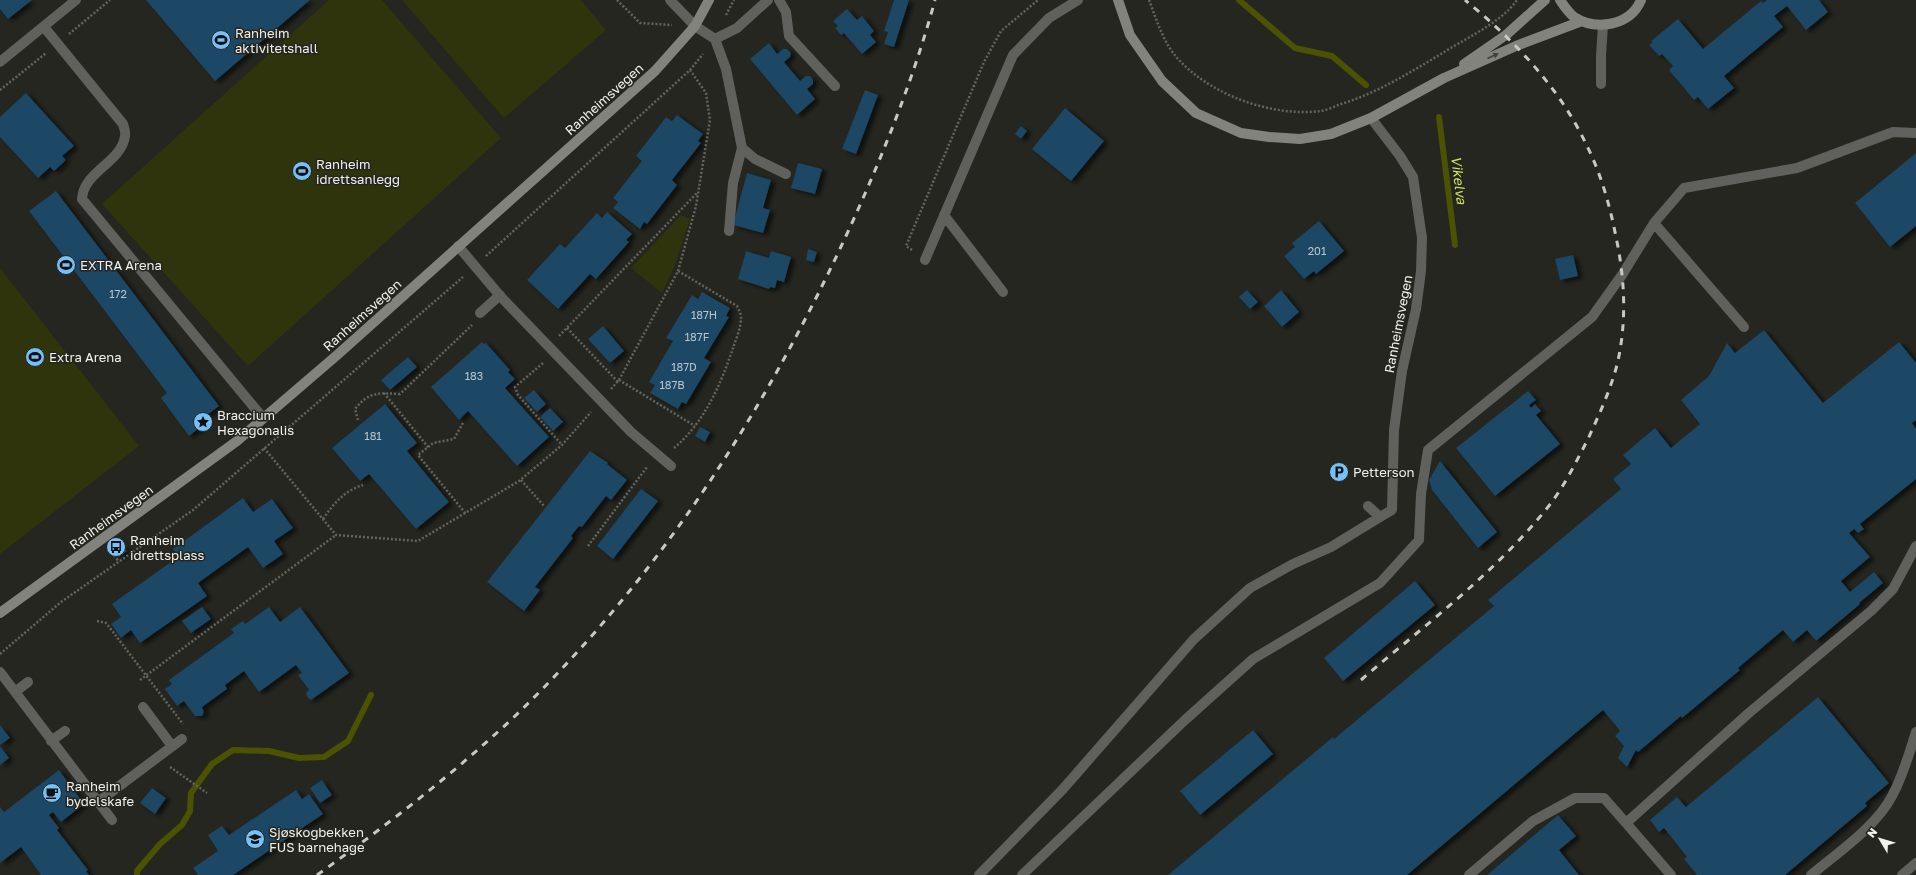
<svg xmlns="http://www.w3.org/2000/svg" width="1916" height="875" font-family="'Golos Text',sans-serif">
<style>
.green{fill:#30340c}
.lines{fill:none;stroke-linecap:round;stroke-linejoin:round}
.stream{stroke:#4b5201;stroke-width:6}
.building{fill:#1a4665;filter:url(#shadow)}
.path{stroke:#64655f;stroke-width:2.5;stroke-dasharray:2 2;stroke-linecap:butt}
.lane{stroke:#60615d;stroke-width:10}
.street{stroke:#60615d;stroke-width:10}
.secondary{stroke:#82837d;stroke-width:10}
.rail{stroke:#c8c9c4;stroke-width:3;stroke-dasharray:7 7;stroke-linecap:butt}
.oneway{fill:#41423b}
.labels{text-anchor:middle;stroke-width:3;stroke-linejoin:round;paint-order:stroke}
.number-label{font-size:11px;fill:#bac6ca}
.poi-label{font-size:13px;fill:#f0f1ec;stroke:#25261f;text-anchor:start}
.street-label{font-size:13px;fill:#f0f1ec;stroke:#25261f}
.water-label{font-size:14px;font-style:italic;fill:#cfde62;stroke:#25261f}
</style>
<defs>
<filter id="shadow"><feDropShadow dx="4.5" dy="2.5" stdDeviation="2" flood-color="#0009"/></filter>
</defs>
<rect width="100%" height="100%" fill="#25261f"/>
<path class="green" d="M329,0H382L501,138L248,366L102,204Z
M402,0H581L606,30L504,118Z
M681,215L690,219L675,265L662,293L631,268Z
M0,268L139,446L0,554Z"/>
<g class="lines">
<path class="stream" d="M1239,0L1295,48L1332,56L1366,85
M1439,117L1455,245
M137,875V871L160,844L182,825L190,811L191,793L212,764L233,750L269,751L299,758L324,757L348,741L371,695"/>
</g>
<path class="building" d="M0,0H32L8,19L0,9Z
M146,0H310L215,81Z
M894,0H909L894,47L884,44L888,32L884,31Z
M1767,0H1819L1828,12L1806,30L1787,6L1774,16L1783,27L1724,76L1734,88L1708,109L1698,97L1694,100L1669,70L1673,66L1662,54L1659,56L1649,45L1653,42L1651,41L1678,19L1703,49L1761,1L1763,3Z
M847,9L857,20L862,16L874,31L870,35L876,42L862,54L844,33L841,35L835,28L838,26L833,21Z
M769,43L777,54L783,49H787L791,53L790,57L784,62L800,81L806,76H810L813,80V84L807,89L815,99L797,115L750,59Z
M865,90L878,95L856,154L842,149Z
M26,93L74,146L62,156L66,160L54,171L50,167L38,178L0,137V117Z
M1065,108L1104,141L1071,181L1032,149Z
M677,115L703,134L698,141L701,143L672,180L677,185L647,224L644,222L640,229L613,208L618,202L613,198L642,161L636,156L666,117L672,121Z
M1021,126L1027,131L1021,139L1015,134Z
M1916,153V226L1890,247L1855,203Z
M798,163L822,169L815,194L791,188Z
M747,173L771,180L763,208L770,210L763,233L733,225Z
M56,191L219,406L199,421L203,425L189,436L161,398L167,393L29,211Z
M607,212L632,234L626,240L629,242L596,279L590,274L558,309L527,280L560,244L565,248L597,213L602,218Z
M1319,221L1344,251L1316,274L1314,271L1304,279L1284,256L1295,247L1292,243Z
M808,249L817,252L814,262L806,260Z
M746,251L769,258L771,251L791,257L784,282L777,280L775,288L770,287L769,289L738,279Z
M1573,255L1578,276L1560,280L1555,259Z
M1247,290L1258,302L1250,309L1239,297Z
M1281,290L1299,312L1282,327L1264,306Z
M702,292L730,308L726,316L729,317L704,358L711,362L686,404L682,402L678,409L650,393L655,385L649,382L673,341L666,338L692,295L698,299Z
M603,326L624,351L610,363L588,339Z
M1764,330L1823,403L1899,342L1916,363V420L1912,423L1916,429V479L1860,524L1864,529L1858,533L1854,529L1849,533L1870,557L1841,581L1850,592L1874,572L1883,583L1859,603L1860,604L1816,641L1807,630L1793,642L1783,630L1738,668L1740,670L1682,718L1681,716L1638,752L1636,750L1627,767L1618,758L1624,746L1615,736L1620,731L1603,710L1407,875H1168L1333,737L1334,739L1494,606L1488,600L1621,489L1613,479L1631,464L1623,455L1655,428L1671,448L1700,424L1681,400L1709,376L1727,343L1735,353Z
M482,342L484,344L486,343L510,370L508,372L515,379L505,388L549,437L517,466L468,411L459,420L431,387Z
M408,357L417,367L390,390L381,380Z
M534,390L546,404L537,412L524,398Z
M1528,391L1536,400L1529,405L1531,408L1535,404L1541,411L1536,415L1560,444L1495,496L1456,448Z
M385,404L417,443L407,451L449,502L416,529L369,474L360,481L332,448Z
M550,408L563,422L553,431L540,417Z
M700,427L710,432L705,442L695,436Z
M590,451L608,463L607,464L627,480L611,500L606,496L582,527L579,526L571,536L573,538L535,587L540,590L524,611L487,582Z
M1440,461L1497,532L1478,548L1432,490L1429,480Z
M641,489L658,501L613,559L597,546Z
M243,498L253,512L272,499L293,528L274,541L283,554L263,568L248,547L198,583L207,596L140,643L131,630L121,638L111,624L121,617L112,604L178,557L173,549Z
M123,546L127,551L119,557L115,552Z
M1415,581L1435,605L1343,681L1324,658Z
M202,607L211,619L191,633L182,621Z
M269,607L280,622L300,607L349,673L311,700L307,697L306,693L309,690L298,675L302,673L296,665L259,692L244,671L225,685L227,689L202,707L204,712L202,716H195L184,701L177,706L165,689L172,684L169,680L234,633L231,629L243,621L245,624Z
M1818,697L1889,783L1865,803L1867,806L1785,875H1697L1684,859L1687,857L1664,828L1659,832L1650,820L1677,797L1686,807Z
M0,725L10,738L0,745Z
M1253,730L1273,754L1200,815L1180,791Z
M0,746L9,758L0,765Z
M59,770L84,804L61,822L53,812L49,815L59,828L57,830L88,870L86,871L89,875H41L21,847L0,863V807L4,812Z
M322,780L332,795L320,803L310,788Z
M152,788L166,798L155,814L140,803Z
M296,790L302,799L309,794L323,814L233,875H198L193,868L218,851L208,835L222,826L229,835Z
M1558,815L1576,836L1559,850L1579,875H1487Z"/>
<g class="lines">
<path class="path" d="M617,0L640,23L672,25
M1149,0C1157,21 1164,45 1180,61C1213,96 1273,117 1321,111C1328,110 1335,106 1341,104C1377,93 1409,73 1441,54C1464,39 1501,23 1517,0
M726,15L734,0
M69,34L110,0
M0,90L46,53
M912,250L906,246L984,62L1001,31L1038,0
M486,256L690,70L703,54
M567,328L618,382
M559,336L697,193
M543,363L515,387L518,395L562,445
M619,380L695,426
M611,389L619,380L678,271L696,206L710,120L706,93L690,70
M384,393L428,447
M358,420L355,409C369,391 380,393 400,394L472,325
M463,423L454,439L433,443L418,455L466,514
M264,448L336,535L418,541L519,481L562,445L591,412
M674,448C704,423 721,384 733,348C736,339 741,328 741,318C741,314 739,310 737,306L678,271
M521,480L544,506
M323,519C334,503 344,491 363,485
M588,546L647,467
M112,552L119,562
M97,621L106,623L113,632L183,724
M0,654L61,602L193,510L463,277
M140,680L336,535
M170,767L207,793"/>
<path class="lane" d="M670,0L695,26L715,39L726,69L742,148L755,159L786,174
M779,0L786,12L789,36L835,86
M44,27L123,124C124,128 126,132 125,136C122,162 83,172 82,199L263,418
M715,39L737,28L768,0
M1601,84V56L1603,25
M944,215L1003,292
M1654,223L1744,327
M729,231L733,183L742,148
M458,246L501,297L631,432L671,466
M925,260L1013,55L1049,18L1078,0
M0,672L112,820
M15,692L28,682
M143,707L172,746
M51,741L65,731
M98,802L182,739
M979,875L1063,789L1194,639L1250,588L1293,564L1331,547L1380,517L1368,506
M1022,875L1185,720L1253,659L1380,583L1419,540L1421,494L1428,450L1592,317L1622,275L1654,223L1684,188L1797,168L1893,132L1916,133
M1469,875L1533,821L1575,798H1604L1626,823
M1671,875L1626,823L1750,712L1871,611L1893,589L1916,546
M1811,875C1837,853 1876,827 1892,796C1903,776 1909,754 1916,732
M1902,875L1916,863"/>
<path class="street" d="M0,62L76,0
M1371,118L1400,156L1413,177L1422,238L1421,271L1416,309L1402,371L1394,430L1392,510L1380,517
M480,313L500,295"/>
<path class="secondary" d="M1118,0L1130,35L1162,81L1196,113L1241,133L1269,137L1300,139L1331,134L1371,118L1444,78L1516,46L1582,21
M1560,0C1564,6 1568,12 1574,17C1596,31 1630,26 1641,0
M1464,64L1506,35L1545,0
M0,613L237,441L336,356L655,71L695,26L709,0"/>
<path class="rail" d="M1361,680C1425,625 1495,573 1548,507C1564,487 1576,462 1588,439C1599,415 1610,391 1617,365C1627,323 1625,279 1616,237C1610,206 1601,174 1587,146C1560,88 1514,40 1465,0
M317,875C386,826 452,775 514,717C657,580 763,415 846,236C881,160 913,81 935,0"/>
</g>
<defs><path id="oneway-solid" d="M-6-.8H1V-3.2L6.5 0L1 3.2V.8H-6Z"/></defs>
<use class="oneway" href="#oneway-solid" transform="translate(1493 56) rotate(-24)"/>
<defs>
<symbol id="stadium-disc" viewBox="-11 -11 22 22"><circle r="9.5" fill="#76c0f7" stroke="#25261f"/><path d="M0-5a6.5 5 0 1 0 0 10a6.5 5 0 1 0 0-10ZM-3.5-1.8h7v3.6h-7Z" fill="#111"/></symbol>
<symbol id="sight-disc" viewBox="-11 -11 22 22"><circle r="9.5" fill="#76c0f7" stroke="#25261f"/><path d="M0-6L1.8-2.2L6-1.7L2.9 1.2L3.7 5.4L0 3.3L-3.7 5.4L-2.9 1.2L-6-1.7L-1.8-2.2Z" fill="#111"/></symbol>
<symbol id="parking-disc" viewBox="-11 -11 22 22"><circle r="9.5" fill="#76c0f7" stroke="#25261f"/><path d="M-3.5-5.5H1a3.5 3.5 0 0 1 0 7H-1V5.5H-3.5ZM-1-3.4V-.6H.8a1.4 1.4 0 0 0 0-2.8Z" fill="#111"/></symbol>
<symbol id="bus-disc" viewBox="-11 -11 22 22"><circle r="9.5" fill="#76c0f7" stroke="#25261f"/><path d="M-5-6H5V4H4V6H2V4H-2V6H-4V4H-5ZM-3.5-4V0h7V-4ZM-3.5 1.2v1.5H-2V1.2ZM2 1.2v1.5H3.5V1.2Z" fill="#111"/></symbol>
<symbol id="cafe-disc" viewBox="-11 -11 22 22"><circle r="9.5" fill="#76c0f7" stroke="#25261f"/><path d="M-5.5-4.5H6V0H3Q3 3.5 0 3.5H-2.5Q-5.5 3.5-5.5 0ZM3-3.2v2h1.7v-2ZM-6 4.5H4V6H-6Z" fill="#111"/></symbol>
<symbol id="school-disc" viewBox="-11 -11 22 22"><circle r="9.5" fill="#76c0f7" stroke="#25261f"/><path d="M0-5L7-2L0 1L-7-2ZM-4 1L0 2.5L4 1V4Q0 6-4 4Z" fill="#111"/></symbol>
</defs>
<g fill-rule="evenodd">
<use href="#stadium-disc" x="210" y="29" width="22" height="22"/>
<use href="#stadium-disc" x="291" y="160" width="22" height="22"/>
<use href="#stadium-disc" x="55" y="254" width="22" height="22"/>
<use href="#stadium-disc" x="24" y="346" width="22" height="22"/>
<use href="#sight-disc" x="192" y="411" width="22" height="22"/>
<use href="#parking-disc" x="1328" y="461" width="22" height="22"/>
<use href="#bus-disc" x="105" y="536" width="22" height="22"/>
<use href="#cafe-disc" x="41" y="782" width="22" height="22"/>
<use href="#school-disc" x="244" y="828" width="22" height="22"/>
</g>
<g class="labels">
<g class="number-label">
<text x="1317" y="255">201</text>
<text x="118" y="298">172</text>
<text x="704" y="319">187H</text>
<text x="697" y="341">187F</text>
<text x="684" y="371">187D</text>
<text x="474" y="380">183</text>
<text x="672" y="389">187B</text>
<text x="373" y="440">181</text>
</g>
<g class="poi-label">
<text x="235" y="38">Ranheim<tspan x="235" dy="15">aktivitetshall</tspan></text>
<text x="316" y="169">Ranheim<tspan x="316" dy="15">idrettsanlegg</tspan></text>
<text x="80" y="270">EXTRA Arena</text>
<text x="49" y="362">Extra Arena</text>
<text x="217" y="420">Braccium<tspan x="217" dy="15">Hexagonalis</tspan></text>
<text x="1353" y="477">Petterson</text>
<text x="130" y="545">Ranheim<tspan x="130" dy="15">idrettsplass</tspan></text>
<text x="66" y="791">Ranheim<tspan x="66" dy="15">bydelskafe</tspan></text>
<text x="269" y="837">Sjøskogbekken<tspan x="269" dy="15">FUS barnehage</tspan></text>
</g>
<g class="street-label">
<text transform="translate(604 99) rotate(-42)" y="5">Ranheimsvegen</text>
<text transform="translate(362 315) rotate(-42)" y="5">Ranheimsvegen</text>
<text transform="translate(1398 324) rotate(-79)" y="5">Ranheimsvegen</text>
<text transform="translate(111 517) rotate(-36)" y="5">Ranheimsvegen</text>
</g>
<g class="water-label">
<text transform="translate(1459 180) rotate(83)" y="5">Vikelva</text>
</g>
</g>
<g transform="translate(1880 839) rotate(308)" stroke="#25261f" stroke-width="3" paint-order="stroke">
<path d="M0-3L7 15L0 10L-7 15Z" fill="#f0f1ec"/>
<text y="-6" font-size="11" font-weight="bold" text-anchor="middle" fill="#f0f1ec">N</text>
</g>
</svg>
